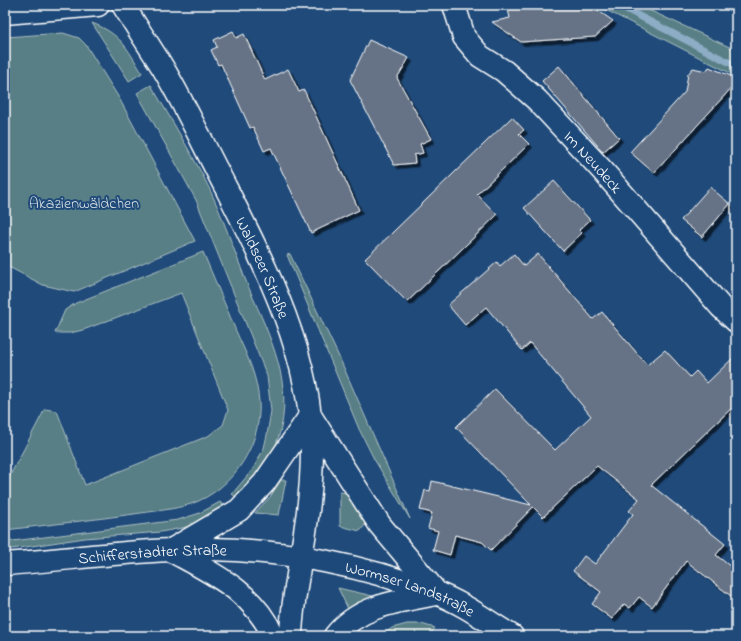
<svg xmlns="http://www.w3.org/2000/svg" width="741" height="641" font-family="'Indie Flower',sans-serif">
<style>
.green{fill:#587f85;stroke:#acbfc2}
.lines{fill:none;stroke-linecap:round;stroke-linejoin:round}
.stream{stroke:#8dacc5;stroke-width:7}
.building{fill:#667386;stroke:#fff;filter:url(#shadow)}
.minor-casing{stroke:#fff;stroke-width:25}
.major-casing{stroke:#fff;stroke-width:25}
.minor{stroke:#1f4a7a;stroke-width:22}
.major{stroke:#1f4a7a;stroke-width:22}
.labels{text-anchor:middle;stroke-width:4;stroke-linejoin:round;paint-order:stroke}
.street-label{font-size:16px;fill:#fff;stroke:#1f4a7a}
.park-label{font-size:16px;fill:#d5dfe0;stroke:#1f4a7a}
</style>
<defs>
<filter id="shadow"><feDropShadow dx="3.5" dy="3.5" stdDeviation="0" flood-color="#0009"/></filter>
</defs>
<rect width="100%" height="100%" fill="#1f4a7a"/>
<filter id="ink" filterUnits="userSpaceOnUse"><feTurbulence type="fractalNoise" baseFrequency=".025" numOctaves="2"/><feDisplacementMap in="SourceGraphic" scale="8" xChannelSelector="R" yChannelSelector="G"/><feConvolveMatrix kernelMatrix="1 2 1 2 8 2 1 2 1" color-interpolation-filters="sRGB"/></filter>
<g filter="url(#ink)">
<path class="green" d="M596,5H638L736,50V76Z
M92,23C121,34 127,48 142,73L129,81Z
M63,33L79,38L86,45L119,98L195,241L74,292L43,285L5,265V37Z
M151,85C168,114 186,144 202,174C220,208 232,245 246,281C265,327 293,377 281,428C275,457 255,478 239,500L232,494L253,469L264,448L267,435L271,411L267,376L196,200L137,93Z
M203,252C214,278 225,304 236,331C245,351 255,371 258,393C266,439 235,489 191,504C173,510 153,511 134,514C91,520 48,525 5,530V485L45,409L57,411L85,485L208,436L223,425L228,410L181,293L83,330L70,333H55L65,310L76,303Z
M290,254L340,359L410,519L374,459L359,429L287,255Z
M281,480H286L279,515L255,513L270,497Z
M340,492L348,493L366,524L360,531L340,526Z
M220,502L227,509L197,524L182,528L161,532L85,538L5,550V542L178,520L200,513Z
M338,588L377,597L356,603L348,609Z
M407,624H421L435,628L429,636H381L392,628Z"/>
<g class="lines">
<path class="stream" d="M618,5L736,66"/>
</g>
<path class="building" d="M507,5H590L613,21L595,37L521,42L492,22L510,18Z
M233,31L236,38L244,34L265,80L288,69L299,92L304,90L359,210L311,233L271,148L264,151L253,127L250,128L221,64L218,65L211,50L217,47L214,40Z
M369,40L409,58L397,78L431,139L420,144L423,153L414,155L415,163L394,165L350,80Z
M559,66L619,138L603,152L542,81Z
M709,67L736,78V83L654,173L630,152L685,92L688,74L693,68L706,71Z
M512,117L524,130L519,134L529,144L477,194L497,215L407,302L365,259Z
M554,181L590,220L579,230L582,233L563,251L524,208Z
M710,187L730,204L702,237L681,220Z
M514,254L524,266L538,254L593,319L602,312L647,365L665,350L690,377L696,371L707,383L736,355V404L651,485L725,544L716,555L736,571V600L686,561L652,607L639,597L630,608L624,604L612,619L592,604L601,592L573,571L584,556L595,564L633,514L629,511L639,499L597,466L543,517L533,507L491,550L482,542L455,535L450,555L433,550L438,531L428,528L432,513L420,510L425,490L430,491L432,481L531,505L456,427L495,389L555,450L591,416L530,343L522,350L486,307L465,325L448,305L497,262L500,266Z"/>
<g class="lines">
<defs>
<g id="minor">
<path id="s1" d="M454,5L464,37L480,56L504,71L537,100L602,170L721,307L736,321"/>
<path d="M5,13L98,5"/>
</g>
<g id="major">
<path id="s2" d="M123,5C136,26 150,47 163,68C186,107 205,148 226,188C267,269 311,355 312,447C312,473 310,500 306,525C301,562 292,598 291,636"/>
<path d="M311,417L380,525L436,592"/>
<path d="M173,549L239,510L264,483L310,416"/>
<path d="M172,551C212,573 254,592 273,636"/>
<path id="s3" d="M5,564C73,559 142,549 210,549C285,550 366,566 436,593C463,603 487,621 512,636"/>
<path d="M335,636C359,605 400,601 436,594"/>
</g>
</defs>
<use href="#minor" class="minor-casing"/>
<use href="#major" class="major-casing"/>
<use href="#minor" class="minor"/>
<use href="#major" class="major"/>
</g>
</g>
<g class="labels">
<g class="street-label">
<text dy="6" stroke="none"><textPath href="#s1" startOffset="214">Im Neudeck</textPath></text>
<text dy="6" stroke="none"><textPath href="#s2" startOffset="298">Waldseer Straße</textPath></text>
<text dy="6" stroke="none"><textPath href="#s3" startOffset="148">Schifferstadter Straße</textPath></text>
<text dy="6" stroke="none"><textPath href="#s3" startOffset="411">Wormser Landstraße</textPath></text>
</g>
<g class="park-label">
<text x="84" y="208">Akazienwäldchen</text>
</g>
</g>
<rect width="741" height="641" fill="none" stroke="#1f4a7a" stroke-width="20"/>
<rect x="10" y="10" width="721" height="621" fill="none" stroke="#fff" stroke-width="1.5" filter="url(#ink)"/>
</svg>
